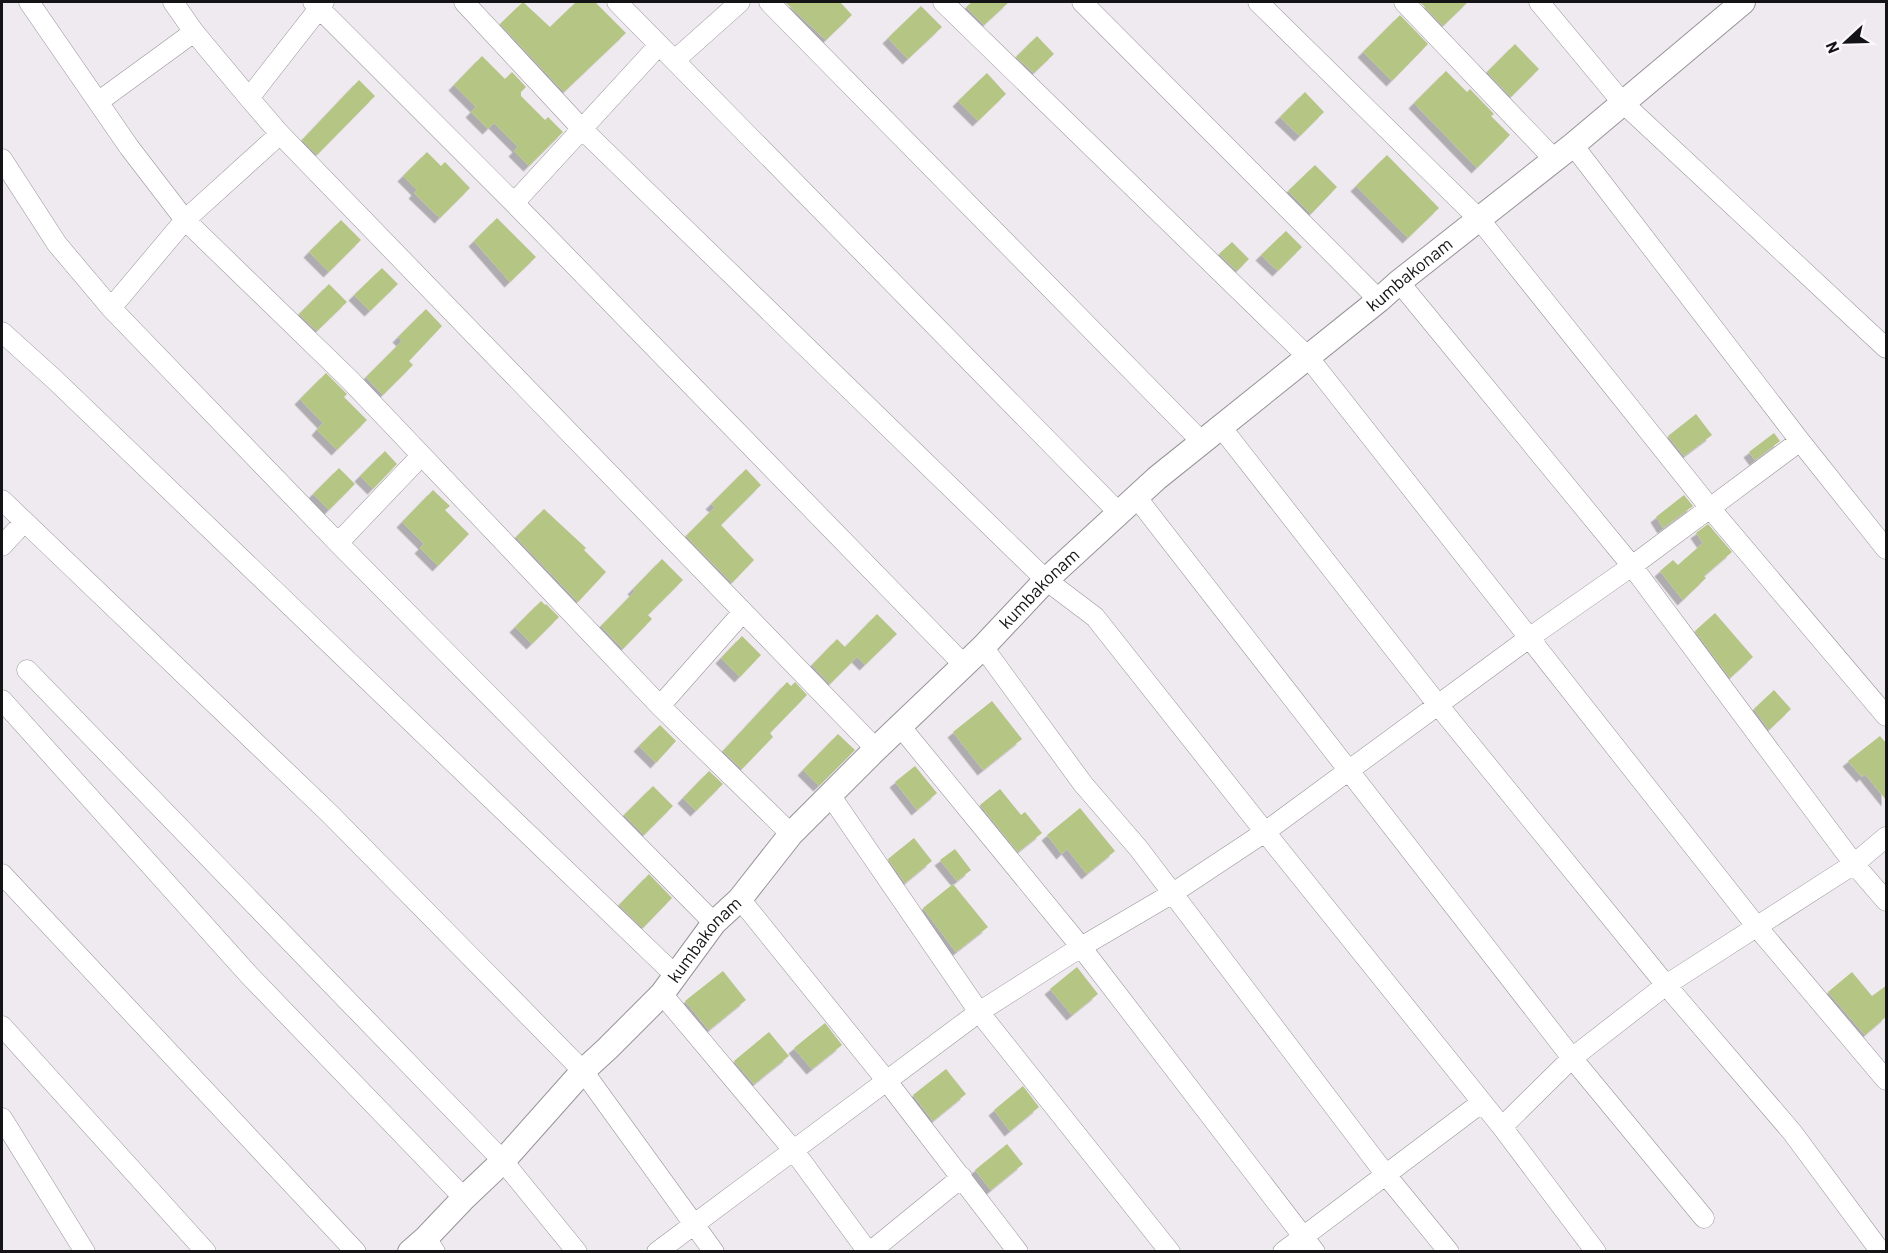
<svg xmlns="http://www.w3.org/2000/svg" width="1888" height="1253" font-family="Barlow,sans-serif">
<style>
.building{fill:#b5c583;filter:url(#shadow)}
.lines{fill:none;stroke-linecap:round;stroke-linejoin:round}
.minor-casing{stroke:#989399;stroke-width:21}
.tertiary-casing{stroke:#989399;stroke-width:26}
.minor{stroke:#fff;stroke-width:20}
.tertiary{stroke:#fff;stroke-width:24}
.labels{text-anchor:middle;stroke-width:4.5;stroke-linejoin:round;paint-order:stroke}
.street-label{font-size:18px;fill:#141315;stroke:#fdf8fd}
</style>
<defs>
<filter id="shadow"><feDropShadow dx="-5.5" dy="5.5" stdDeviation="0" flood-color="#0004"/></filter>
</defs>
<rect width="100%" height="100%" fill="#efeaf0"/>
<path class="building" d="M523,2L550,27L576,2H595L626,33L564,92L500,24Z
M785,2H840L852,15L826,40Z
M972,2H1009L984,25L966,7Z
M1420,2H1468L1443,26Z
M921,6L942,27L908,59L888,38Z
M1400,15L1428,44L1392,81L1363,52Z
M1037,36L1054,54L1034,73L1016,57Z
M1515,44L1539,69L1511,97L1487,72Z
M482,56L505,79L512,72L526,87L521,92V96L545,120L548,117L563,132L529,166L514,151L518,147L494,123L488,129L471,112L476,107L454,85Z
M1446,71L1467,92L1470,89L1494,114L1491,116L1510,135L1477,168L1414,103Z
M987,73L1006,94L978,121L958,101Z
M359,80L375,96L317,155L302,140Z
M1305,92L1324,112L1300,136L1280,117Z
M427,152L441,166L445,162L470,188L440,218L414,193L417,190L403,176Z
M1387,155L1439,208L1408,238L1356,186Z
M1315,165L1337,187L1311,214L1288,191Z
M497,218L536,257L510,282L474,241Z
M341,220L361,240L329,272L309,252Z
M1286,231L1302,247L1278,271L1261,255Z
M1232,242L1249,259L1237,271L1219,254Z
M382,268L398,284L370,311L354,295Z
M329,284L347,302L317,331L299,314Z
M426,309L442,326L409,361L413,365L383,395L366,377L402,341L398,337Z
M326,373L347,394L344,397L367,420L337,450L317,430L323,423L300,399Z
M1696,414L1712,435L1684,456L1668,436Z
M1774,433L1780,441L1755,460L1749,452Z
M385,451L397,464L373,489L360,476Z
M339,468L355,484L329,510L313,494Z
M746,469L761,485L721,525L754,560L732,583L686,536L715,507L711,504Z
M433,490L450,506L445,510L469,534L438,566L420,548L424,544L402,522Z
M1684,495L1693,506L1663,528L1656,517Z
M544,509L586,548L584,550L606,572L578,602L516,537Z
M1708,524L1732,552L1704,576L1706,578L1683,600L1660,571L1673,560L1678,565L1703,543L1696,533Z
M662,559L683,580L648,615L652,619L623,649L601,626L635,591L633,589Z
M541,601L545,605L546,604L559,617L532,644L515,627Z
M1715,613L1753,657L1730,678L1695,631Z
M877,614L897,634L865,665L857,657L830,684L812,665L837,639L845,647Z
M742,636L761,655L740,677L721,658Z
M787,682L791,686L795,682L807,695L770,733L773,737L742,769L723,751Z
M1774,690L1791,709L1769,730L1754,709Z
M992,701L1022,739L983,770L953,732Z
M660,725L676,741L656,763L639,746Z
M838,734L855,750L819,786L803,770Z
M1880,736L1887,744V801L1865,774L1862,777L1848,761Z
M915,766L937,793L917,810L895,782Z
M709,771L723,784L696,811L683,798Z
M653,786L673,806L644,835L624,815Z
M1000,789L1021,815L1025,812L1042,833L1018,852L980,805Z
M1080,808L1115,851L1087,874L1067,849L1062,854L1047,835Z
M914,838L932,861L905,883L888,859Z
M955,849L971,870L957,881L940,860Z
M649,874L672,898L643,928L619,905Z
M953,884L988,927L956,952L923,908Z
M1077,967L1098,994L1072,1015L1050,989Z
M723,971L746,1000L709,1030L685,1001Z
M1852,972L1872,996L1887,985V1016L1865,1035L1828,992Z
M825,1023L842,1045L812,1069L794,1048Z
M769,1032L789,1056L754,1084L734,1061Z
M946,1069L966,1094L933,1121L913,1095Z
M1023,1086L1039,1107L1010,1131L994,1110Z
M1007,1144L1023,1164L991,1190L975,1170Z"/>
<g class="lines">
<defs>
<path id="minor" d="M29,2L129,147L185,220L350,380L660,706L791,834
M173,2L194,32L249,98L324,2
M313,2L514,203L964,665
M464,2L582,129L1046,580L1095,617L1265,832L1502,1127L1596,1252
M617,2L1120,514
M769,2L1202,442
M943,2L1308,357L1757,927L1886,1080
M1082,2L1379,300
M1258,2L1480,220L1710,508L1886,716
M1404,2L1554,159
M1539,2L1622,102L1886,348
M675,60L740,2
M249,98L280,134L876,749
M98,102L194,32
M1573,145L1800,441L1886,549
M2,159L57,244L111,308L338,543L714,923
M514,203L659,45
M1399,282L1632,566L1854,864L1886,901
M111,308L185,220L280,134
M2,332L54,379L676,976
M1221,427L1438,705L1666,985L1792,1132L1881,1252
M1137,498L1572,1058L1704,1218
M2,500L330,814L583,1071L714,1252
M338,543L421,456
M2,546L24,522
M983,647L1083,784L1139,849L1386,1175L1449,1252
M27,670L503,1161L577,1252
M2,700L249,975L464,1198
M660,706L743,612
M900,726L1081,947L1315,1252
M830,795L979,1012L1170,1252
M2,874L356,1252
M740,899L886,1080L1018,1252
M662,994L794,1151L868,1252
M2,1026L206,1252
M2,1118L85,1252
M1502,1127L1572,1058L1666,985L1854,864L1886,837
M426,1238L435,1252
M657,1252L979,1012L1081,947L1173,893L1265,832L1529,638L1632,566L1800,441
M870,1252L962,1177
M1283,1252L1481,1103"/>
<g id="tertiary">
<path id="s1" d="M410,1252L426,1238L464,1198L503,1161L583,1071L607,1049L662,994L714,923L740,899L791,834L876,749L983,647L1046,580L1157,478L1379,300L1399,282L1573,145L1743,2"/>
</g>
</defs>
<use href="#minor" class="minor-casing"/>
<use href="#tertiary" class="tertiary-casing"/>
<use href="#minor" class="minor"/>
<use href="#tertiary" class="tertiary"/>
</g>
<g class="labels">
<g class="street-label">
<text dy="6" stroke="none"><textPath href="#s1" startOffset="1402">kumbakonam</textPath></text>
<text dy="6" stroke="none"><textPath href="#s1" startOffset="916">kumbakonam</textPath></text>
<text dy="6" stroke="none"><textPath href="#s1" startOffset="430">kumbakonam</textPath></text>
</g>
</g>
<rect width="1888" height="1253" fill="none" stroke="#141315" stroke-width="6"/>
<g transform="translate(1846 42) rotate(248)" stroke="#fdf8fd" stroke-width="4.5" paint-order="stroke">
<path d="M0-4.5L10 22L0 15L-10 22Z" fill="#141315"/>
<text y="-9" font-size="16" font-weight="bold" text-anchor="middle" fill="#141315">N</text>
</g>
</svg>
